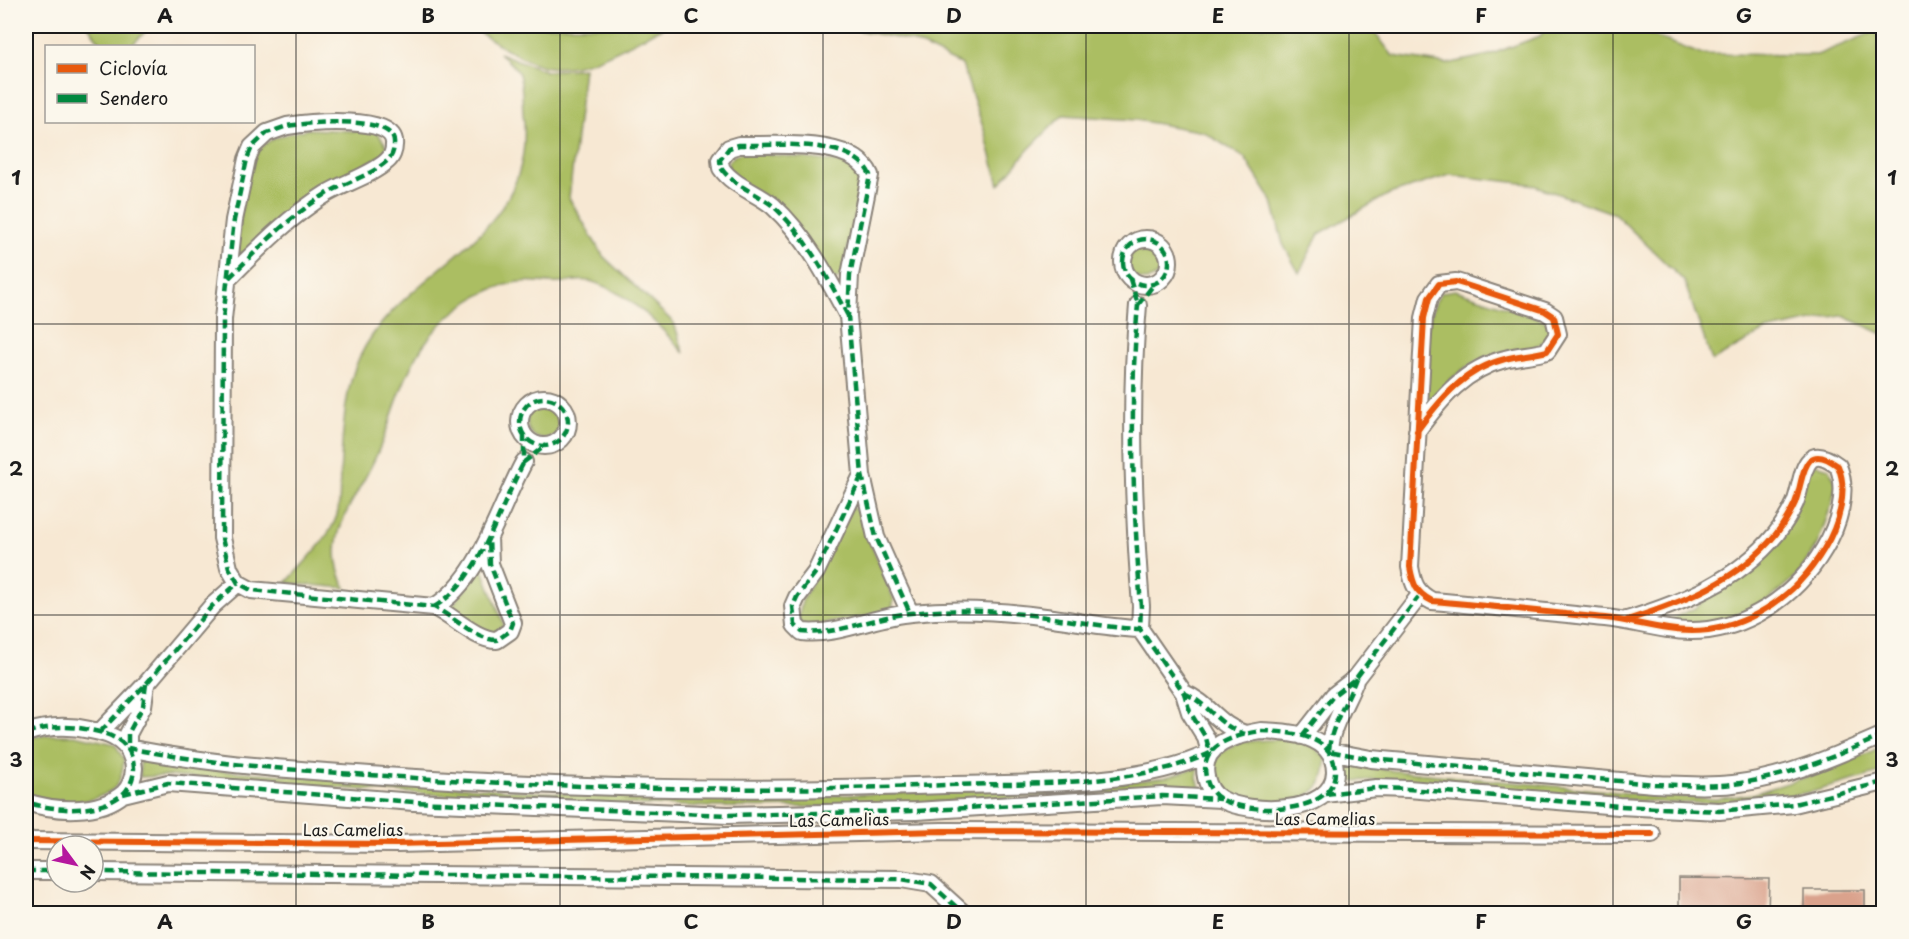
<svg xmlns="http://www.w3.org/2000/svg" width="1909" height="939" font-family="'Playpen Sans',sans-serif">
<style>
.green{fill:#abbe62;stroke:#646d3f;stroke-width:1.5}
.building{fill:#daa28c}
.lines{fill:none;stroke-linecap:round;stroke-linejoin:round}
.minor-casing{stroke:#8a8278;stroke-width:20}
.minor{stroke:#fff;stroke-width:16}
.quiet{stroke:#00873e;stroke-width:4.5;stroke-dasharray:9 4.5;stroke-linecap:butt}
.cycleway-casing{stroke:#fbf7ec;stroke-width:10}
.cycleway{stroke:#e8590c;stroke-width:6}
.grid{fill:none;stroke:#1c1c1c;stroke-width:1.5;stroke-opacity:0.55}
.labels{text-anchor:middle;stroke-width:4.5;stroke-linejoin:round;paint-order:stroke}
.street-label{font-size:16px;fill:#1c1c1c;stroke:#fbf7ec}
.neatline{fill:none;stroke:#1c1c1c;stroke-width:2}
.grid-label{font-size:20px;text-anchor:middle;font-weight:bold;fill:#1c1c1c}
</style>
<rect width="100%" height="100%" fill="#fbf7ec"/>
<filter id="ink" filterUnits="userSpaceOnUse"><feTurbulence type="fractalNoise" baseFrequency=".0167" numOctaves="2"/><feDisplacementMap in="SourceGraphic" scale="12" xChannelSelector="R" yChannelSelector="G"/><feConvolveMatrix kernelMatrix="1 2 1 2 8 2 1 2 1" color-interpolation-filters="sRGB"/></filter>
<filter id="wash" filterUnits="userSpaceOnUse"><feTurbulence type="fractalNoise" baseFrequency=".008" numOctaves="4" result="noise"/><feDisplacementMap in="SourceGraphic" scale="24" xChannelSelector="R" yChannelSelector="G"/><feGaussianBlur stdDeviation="1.35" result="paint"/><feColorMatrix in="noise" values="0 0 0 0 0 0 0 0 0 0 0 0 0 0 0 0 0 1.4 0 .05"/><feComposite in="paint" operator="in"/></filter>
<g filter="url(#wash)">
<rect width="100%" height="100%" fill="#f7e8d3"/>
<path class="green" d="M88,26H151L131,46H103Z
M469,26H666C630,42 589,72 548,67C526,64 488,38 469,26Z
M807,26H1370L1393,56L1447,64L1489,55L1540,36L1548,26H1629L1700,54L1817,55L1878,30L1881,119L1884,123L1883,334L1841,315L1765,331L1712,361L1684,281L1615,214L1530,184L1450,175L1389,194L1319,234L1299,273L1283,244L1272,201L1245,158L1204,132L1136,120L1063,115L1029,149L999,185L985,133L962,65L912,41L843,27Z
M499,53L546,71L584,68L569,198L603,256L674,323L684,353C660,326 631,295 596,283C584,278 572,282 560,283C546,284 533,280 519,282C480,288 445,314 423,346C401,379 393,418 377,454C358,499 317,538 346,588L286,583C303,563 329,540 337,515C341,502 339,487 340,474C343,437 343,393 359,358C404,263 540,242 523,113C522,101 523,82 518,72C515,66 504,58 499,53Z
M308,129L377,132L387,146L383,155L335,181L246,253H238C238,230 245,159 264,145C276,135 293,133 308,129Z
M748,152L847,163L857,171L861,186L841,278L835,280L728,170V162L736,154Z
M1128 263a17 17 0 1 1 34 0a17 17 0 1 1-34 0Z
M1455,290L1536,317L1547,322L1550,331C1541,355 1514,347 1493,354C1486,356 1478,361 1472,364C1454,374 1443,387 1430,402L1425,400C1427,366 1420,320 1442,292Z
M527 422a17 17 0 1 1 34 0a17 17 0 1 1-34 0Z
M1816,464L1829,468L1836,483L1832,503L1818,543L1798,575L1769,600L1719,622L1667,625L1671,619L1695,608L1756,562L1807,470Z
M852,507L858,512L894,600L892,608L883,613L813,626L804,625L798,620L802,601Z
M482,567L504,625L488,637L449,610Z
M49,735H75L115,744L124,760C123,769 120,784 112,790C89,806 50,804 26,795V742L32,737Z
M1297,738L1314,747L1326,758C1328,803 1285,805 1250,800C1243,799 1232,800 1227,797C1221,793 1215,785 1210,780L1213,759L1238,742Z
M1883,746V772L1815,791L1762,801L1708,803H1668L1389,780L1340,781L1345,768L1344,760L1386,770L1639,794L1716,799L1753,794L1837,767Z
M140,756L214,770L538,792L674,797L817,796L1114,784L1166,777L1199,767L1197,778L1200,787L1195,790L1178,788C1024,796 870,810 715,807C532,803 349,789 167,776L140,777Z"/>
<g id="blocks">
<path class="building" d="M1679,878L1769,879L1768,914H1679Z
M1804,890H1865V910H1804Z"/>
</g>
</g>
<g filter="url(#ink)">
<use href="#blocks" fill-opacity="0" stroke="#8a8278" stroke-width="1.5"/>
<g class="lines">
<defs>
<path id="minor" d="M1123 262a23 23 0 1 1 46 0a23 23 0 1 1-46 0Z
M229,278C260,247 289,217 326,194C344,183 372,175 387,161C392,157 394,150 394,145C398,113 306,123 287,126L267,133L252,147L247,159L234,220L223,319L222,538L229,568L238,583L251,590L434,607C454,617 476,640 497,640L510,631L513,623L490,564L489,537
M848,316C828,278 805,235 773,206C756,192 733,186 721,168L720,160L729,148L739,145C775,146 854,137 870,175L850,275L848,316L862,475L876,537L910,613
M520 422a24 24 0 1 1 48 0a24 24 0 1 1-48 0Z
M1417,431C1441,398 1465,369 1505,359C1519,355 1533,355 1547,351L1558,334L1554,317L1545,311L1466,285L1456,282L1439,284L1429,298L1424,318L1410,567C1413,584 1416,593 1432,601C1490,606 1547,612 1605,618C1626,620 1646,626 1668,629C1732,640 1792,603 1824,549C1838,526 1849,492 1838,466C1801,438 1804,481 1795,503C1790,514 1783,525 1776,534C1738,581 1682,603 1627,620
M862,475L816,572L797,597L793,606L795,625L802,632C838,636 875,616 911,613C958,608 1007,611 1053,618C1082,622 1110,628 1140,629L1141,606C1133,506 1129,405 1138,305
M434,607C480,580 499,508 524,462
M1356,678C1348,701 1330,726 1329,751L1371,759L1654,784C1681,785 1707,787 1733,784C1786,778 1836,756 1884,735
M146,684L143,706L128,734V748C218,766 309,771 400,777C582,789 764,792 946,785C1026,783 1139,787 1210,753L1206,738L1190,712L1184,693L1140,629
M1184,693C1210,704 1217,725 1245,734
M1261,731C1289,732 1335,734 1335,772C1334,816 1248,815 1221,799C1213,795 1208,786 1206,777C1199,744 1236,735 1261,731Z
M100,732L146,684L212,606L238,583
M26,733C46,726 68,725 90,730C112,734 132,742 134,768C134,777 130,787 124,793C99,815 54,811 26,802
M1302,736L1334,695L1356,678L1420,595
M123,794L168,783L414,802L728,815L916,811L1162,796L1221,799
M1325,794L1376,788L1408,789L1619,806L1719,811L1794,804L1884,782
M26,841L396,844L942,831L1652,834
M26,871H57
M93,872L901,879L931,884L964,914"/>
</defs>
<use href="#minor" class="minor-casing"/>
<use href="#minor" class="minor"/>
<path class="quiet" d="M1123 262a23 23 0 1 1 46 0a23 23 0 1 1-46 0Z
M229,278C260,247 289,217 326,194C344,183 372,175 387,161C392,157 394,150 394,145C398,113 306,123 287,126L267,133L252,147L247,159L234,220L223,319L222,538L229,568L238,583L251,590L434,607C454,617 476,640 497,640L510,631L513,623L490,564L489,537
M1130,279L1138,305L1154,284
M848,316C828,278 805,235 773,206C756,192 733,186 721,168L720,160L729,148L739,145C775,146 854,137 870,175L850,275L848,316L862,475L876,537L910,613
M520 422a24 24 0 1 1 48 0a24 24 0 1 1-48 0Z
M524,434V462L546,445
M862,475L816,572L797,597L793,606L795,625L802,632C838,636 875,616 911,613C958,608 1007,611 1053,618C1082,622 1110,628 1140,629L1141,606C1133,506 1129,405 1138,305
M434,607C480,580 499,508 524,462
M1356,678C1348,701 1330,726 1329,751L1371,759L1654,784C1681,785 1707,787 1733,784C1786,778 1836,756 1884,735
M146,684L143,706L128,734V748C218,766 309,771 400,777C582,789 764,792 946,785C1026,783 1139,787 1210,753L1206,738L1190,712L1184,693L1140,629
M1184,693C1211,705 1216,725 1245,734
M1261,731C1289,732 1335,734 1335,772C1334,816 1248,815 1221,799C1213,795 1208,786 1206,777C1199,744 1236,735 1261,731Z
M100,732L146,684L212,606L238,583
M26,733C46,726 68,725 90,730C112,734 132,742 134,768C134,777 130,787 124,793C99,815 54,811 26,802
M1302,736L1334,695L1356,678L1420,595
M123,794L168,783L414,802L728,815L916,811L1162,796L1221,799
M1325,794L1376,788L1408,789L1619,806L1719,811L1794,804L1884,782
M26,871H57
M93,872L901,879L931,884L964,914"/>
<defs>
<path id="cycleway" d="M1417,431C1441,398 1465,369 1505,359C1519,355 1533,355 1547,351L1558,334L1554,317L1545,311L1466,285L1456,282L1439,284L1429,298L1424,318L1410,567C1413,584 1416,593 1432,601C1490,606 1547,612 1605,618C1626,620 1646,626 1668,629C1732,640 1792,603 1824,549C1838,526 1849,492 1838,466C1801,438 1804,481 1795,503C1790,514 1783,525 1776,534C1738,581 1682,603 1627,620
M26,841L396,844L942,831L1652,834"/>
</defs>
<use href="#cycleway" class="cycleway-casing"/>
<use href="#cycleway" class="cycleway"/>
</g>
</g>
<path class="grid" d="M296,26V914M560,26V914M823,26V914M1086,26V914M1349,26V914M1613,26V914M26,324H1884M26,615H1884"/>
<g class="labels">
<g class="street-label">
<text x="1325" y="825">Las Camelias</text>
<text transform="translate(839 820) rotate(-1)" y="6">Las Camelias</text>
<text x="353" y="836">Las Camelias</text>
</g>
</g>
<rect width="1909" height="939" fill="none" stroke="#fbf7ec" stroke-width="66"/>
<rect x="45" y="45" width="210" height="78" fill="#fbf7ec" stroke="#a29f99" stroke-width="1.5"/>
<rect x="57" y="64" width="30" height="9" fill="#e8590c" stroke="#a29f99" stroke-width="1.5"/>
<text x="99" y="75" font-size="18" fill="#1c1c1c">Ciclovía</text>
<rect x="57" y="94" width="30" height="9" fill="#00873e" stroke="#a29f99" stroke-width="1.5"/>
<text x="99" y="105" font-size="18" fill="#1c1c1c">Sendero</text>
<g transform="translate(75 864) rotate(123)"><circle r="28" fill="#fbf7ec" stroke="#a29f99" stroke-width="1.5"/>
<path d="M0-4.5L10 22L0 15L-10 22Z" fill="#b5179e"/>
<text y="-9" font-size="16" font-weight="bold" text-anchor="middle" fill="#1c1c1c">N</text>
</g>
<rect x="33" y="33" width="1843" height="873" class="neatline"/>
<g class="grid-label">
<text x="165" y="23">A</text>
<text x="428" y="23">B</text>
<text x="691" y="23">C</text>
<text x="954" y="23">D</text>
<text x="1218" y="23">E</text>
<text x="1481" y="23">F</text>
<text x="1744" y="23">G</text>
<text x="16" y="185">1</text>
<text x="1892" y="185">1</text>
<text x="16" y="476">2</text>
<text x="1892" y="476">2</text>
<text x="16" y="767">3</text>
<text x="1892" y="767">3</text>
<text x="165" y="929">A</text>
<text x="428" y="929">B</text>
<text x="691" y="929">C</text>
<text x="954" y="929">D</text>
<text x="1218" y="929">E</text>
<text x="1481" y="929">F</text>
<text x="1744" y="929">G</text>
</g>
</svg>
